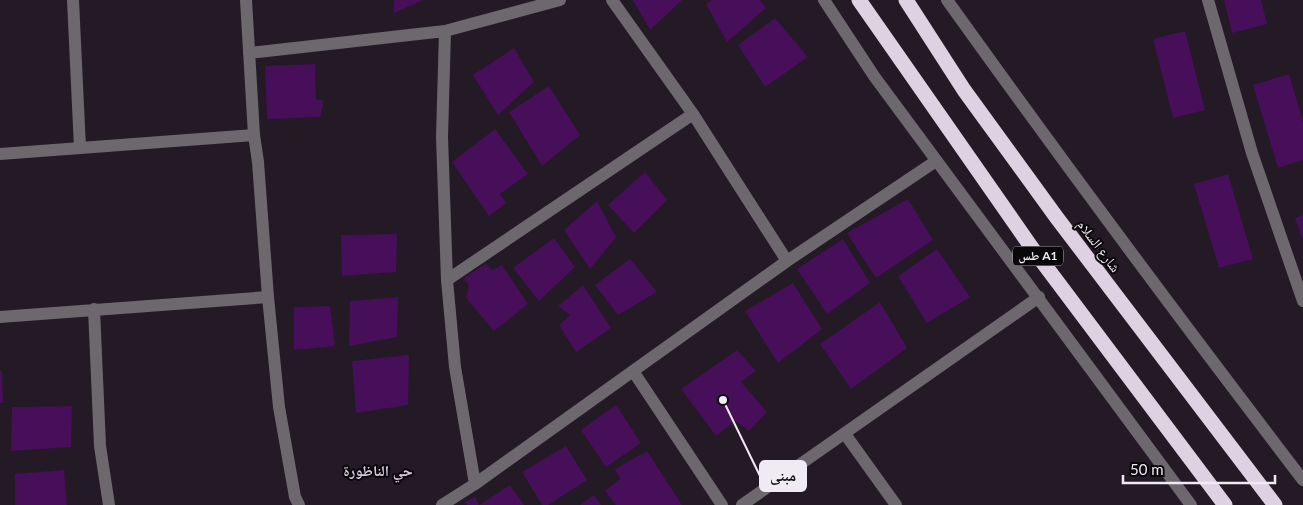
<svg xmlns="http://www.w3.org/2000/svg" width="1303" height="505" font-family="Lato,'Noto Naskh Arabic',sans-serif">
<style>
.building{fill:#470e59}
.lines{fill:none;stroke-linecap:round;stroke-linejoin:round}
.minor{stroke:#6d686e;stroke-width:12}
.highway{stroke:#ded2e2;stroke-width:15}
.labels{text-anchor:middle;stroke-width:4;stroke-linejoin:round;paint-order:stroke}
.shield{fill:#0a070b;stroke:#aba6ad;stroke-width:1}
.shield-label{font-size:12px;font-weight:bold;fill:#f0eaf2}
.street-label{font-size:14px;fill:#f0eaf2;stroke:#0a070b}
.neighbourhood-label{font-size:15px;font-weight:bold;fill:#d5c9da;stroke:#0a070b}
.leader{fill:none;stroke:#f0eaf2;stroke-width:2}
.callout-dot{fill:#f0eaf2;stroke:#0a070b;stroke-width:2}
.callout{fill:#f0eaf2;stroke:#f0eaf2;stroke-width:2}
.callout-label{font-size:15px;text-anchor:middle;font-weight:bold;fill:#111}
</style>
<rect width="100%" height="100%" fill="#231a26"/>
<path class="building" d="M394,0H423L394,13Z
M633,0H682L650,30Z
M712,0H760L766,8L727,42L706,4Z
M1224,0H1261L1267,24L1232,33Z
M775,18L808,57L765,87L738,45Z
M1185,31L1205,110L1173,118L1153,39Z
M514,48L534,82L498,115L473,75Z
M315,64L316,99L324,101L320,117L267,119L265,66Z
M1289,74L1303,122V160L1278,168L1253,85Z
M549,86L580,135L542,166L509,112Z
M495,129L528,174L500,194L506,203L489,216L452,162Z
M645,172L667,200L634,233L608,205Z
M1228,174L1253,259L1219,268L1194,184Z
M908,199L933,240L876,278L847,233Z
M597,201L616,237L590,269L564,230Z
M1303,215V240L1295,218Z
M397,234L396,272L342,276L341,235Z
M554,238L575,267L539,301L513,268Z
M843,239L870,283L827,314L797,269Z
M937,249L970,297L927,323L898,276Z
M630,259L657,292L618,315L595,285Z
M486,264L492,270L502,265L528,304L494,331L466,298L469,286L464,278Z
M793,283L822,329L778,363L745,311Z
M583,285L611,328L576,352L559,325L570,315L558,306Z
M398,297L397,337L349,346L350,301Z
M880,302L907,348L851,389L820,344Z
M330,306L335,346L294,350V307Z
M737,350L756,371L741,382L767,412L749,431L735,421L716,436L681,389Z
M409,355L408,405L356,413L352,361Z
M0,371H2L3,403H0Z
M616,405L641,443L606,467L581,430Z
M72,406L71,447L11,451L12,407Z
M566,446L587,480L548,505H542L522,472Z
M647,451L682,505H616L605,491L620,479L615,469Z
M64,470L67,505H15V474Z
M510,485L524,505H467L465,502L475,497L479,505Z
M594,495L601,505H580Z"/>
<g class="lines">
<path class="minor" d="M73,0L80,148
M246,0L254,135L258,162L268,297L279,407L295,497L299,505
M612,0L693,114L787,261
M824,0L874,76L1191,505
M947,0C1063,162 1182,322 1303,480
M1208,0L1252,153L1303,301
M445,31L442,137L447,280L455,367L475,484
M249,53L445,31L560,0
M0,154L254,135
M447,280L693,114
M94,309L100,446L109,505
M0,317L268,297
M633,371L722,505
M845,434L896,505
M442,505L475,484L787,261L936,161
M742,505L1039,297"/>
<path class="highway" d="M859,0L1032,248L1225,505
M906,0L964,90L1057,218L1275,505"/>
</g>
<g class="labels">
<rect class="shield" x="1013" y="246.5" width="50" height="19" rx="4"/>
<g class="shield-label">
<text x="1038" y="260">طس A1</text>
</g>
<g class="street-label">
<text transform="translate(1099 246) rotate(53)" y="5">شارع السلام</text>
</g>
<g class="neighbourhood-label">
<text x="378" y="476">حي الناظورة</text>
</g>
</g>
<path class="leader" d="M723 400L760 476"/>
<circle class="callout-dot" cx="723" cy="400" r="5"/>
<rect class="callout" x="760" y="461" width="46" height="30" rx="5"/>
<g class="callout-label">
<text x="783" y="481">مبنى</text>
</g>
<path d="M1123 475v8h152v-8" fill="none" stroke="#f0eaf2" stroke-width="2.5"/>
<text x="1130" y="475" font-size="15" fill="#f0eaf2" stroke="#0a070b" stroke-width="4" paint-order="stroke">50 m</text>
</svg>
